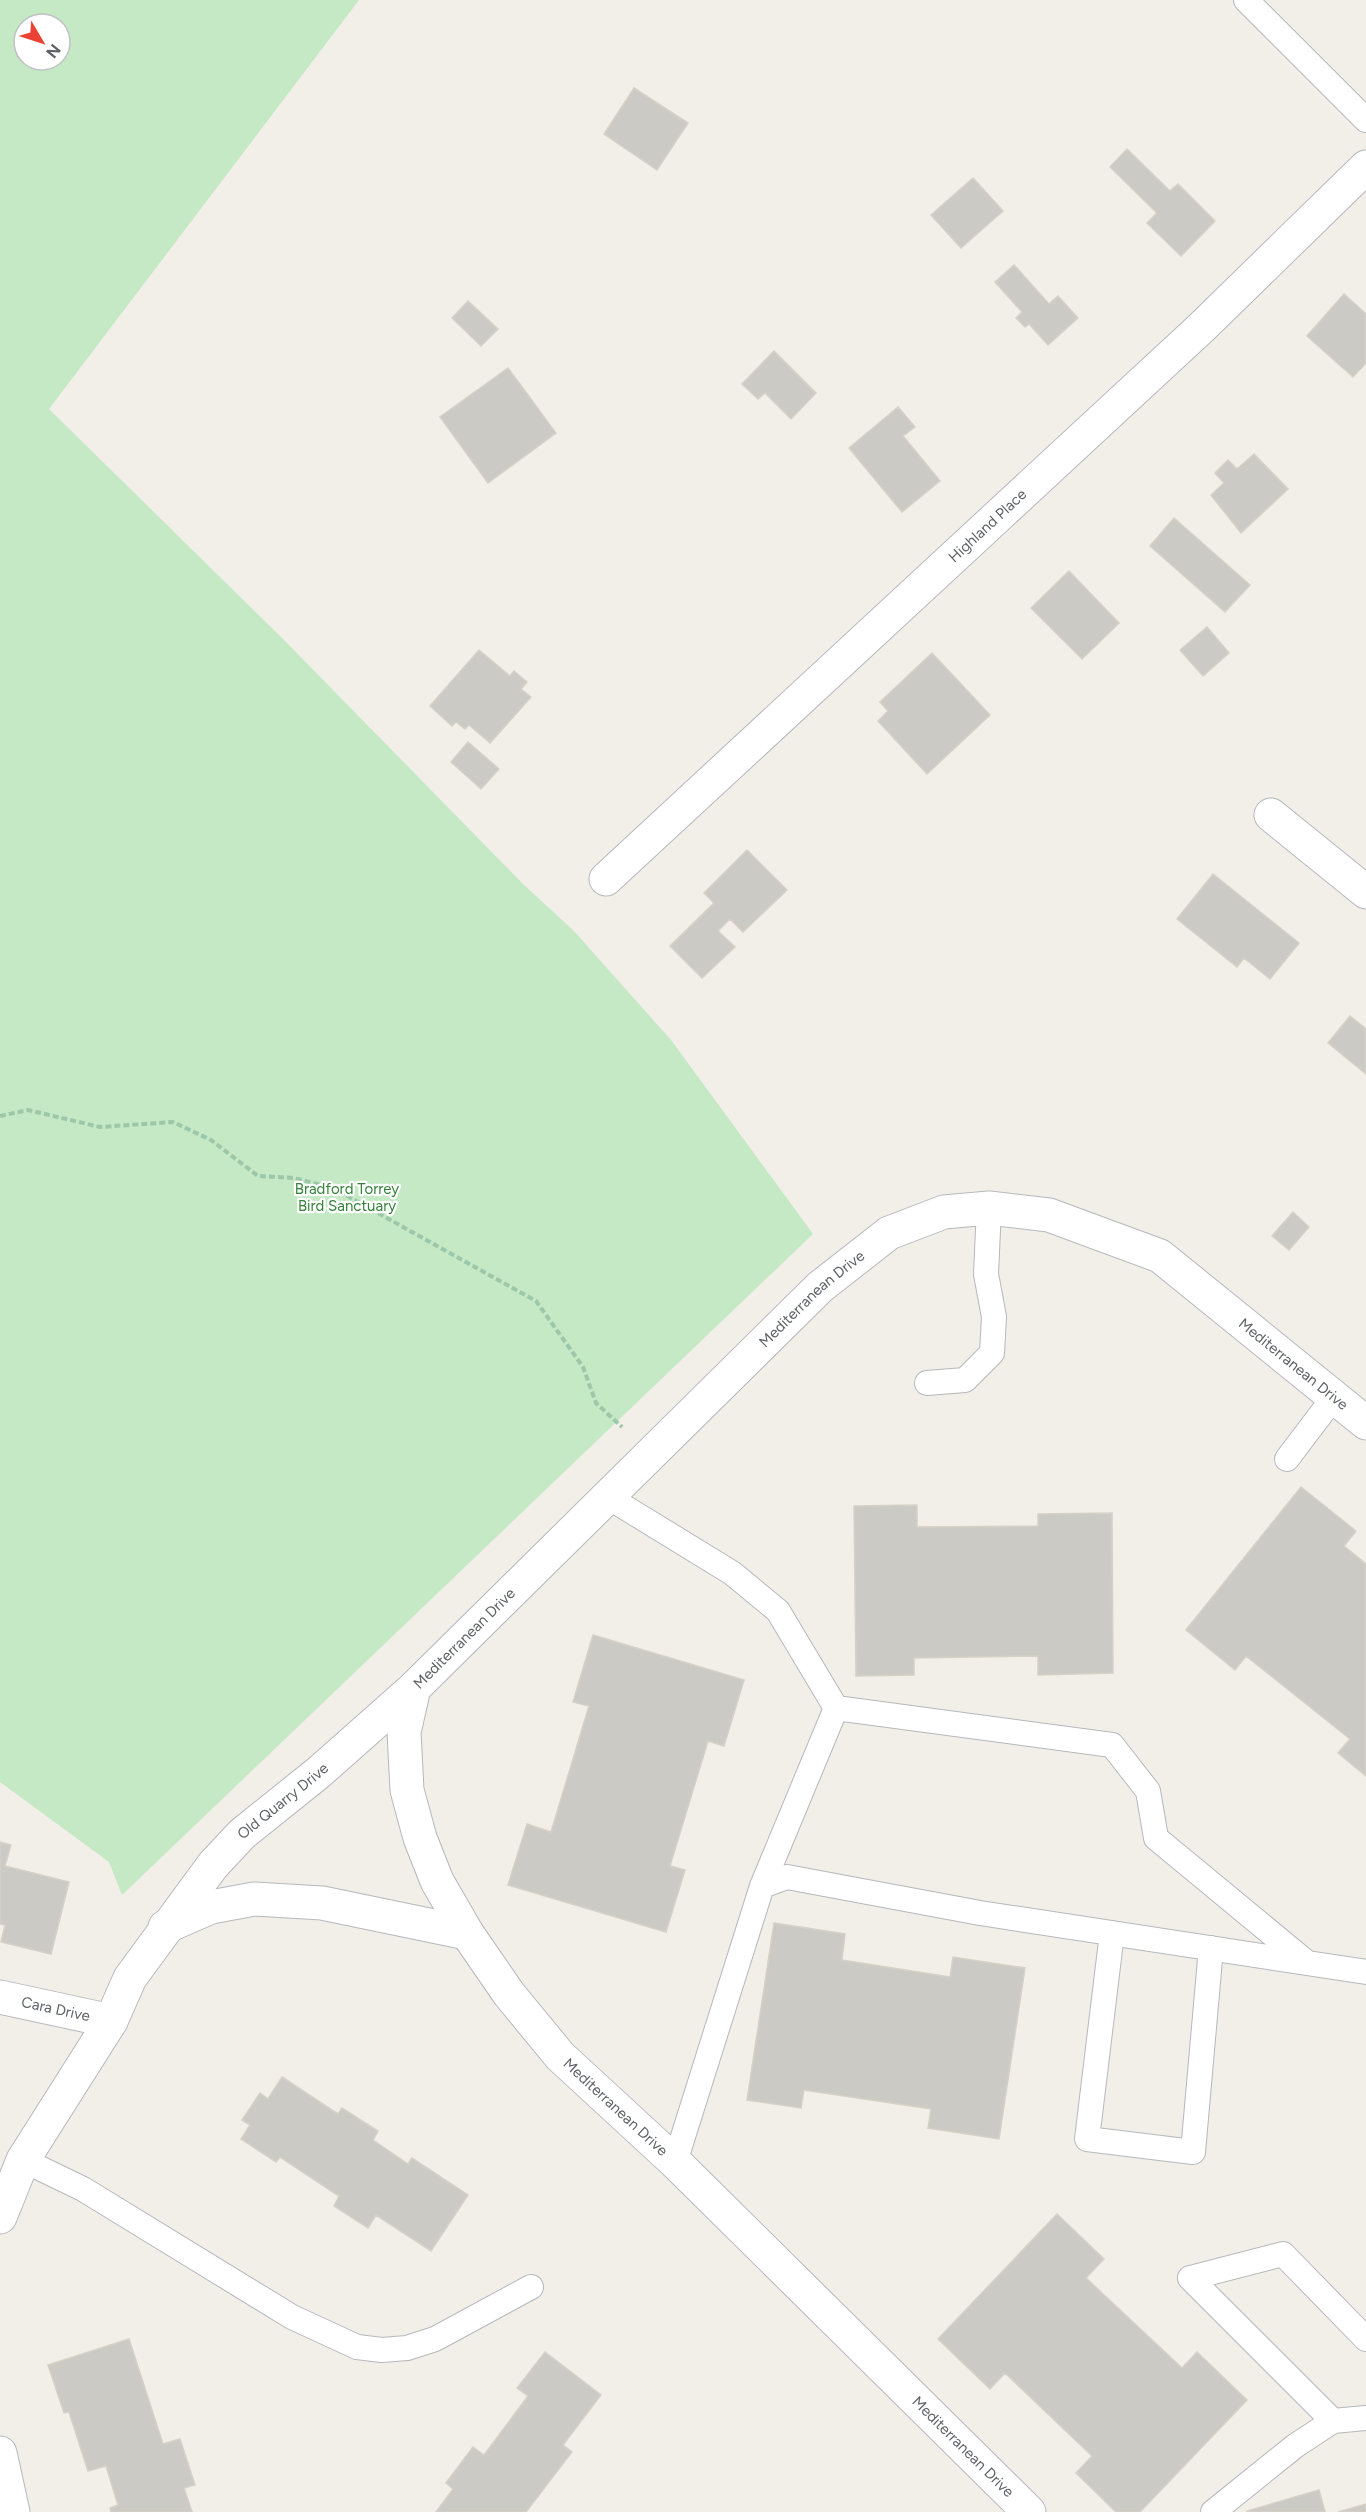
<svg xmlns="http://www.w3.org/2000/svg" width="1366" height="2512" font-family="Figtree,sans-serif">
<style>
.green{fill:#c5e8c5;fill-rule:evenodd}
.building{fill:#cccac5;stroke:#d6d1c6;stroke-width:1.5}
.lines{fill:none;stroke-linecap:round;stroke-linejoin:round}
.lane-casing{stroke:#b5b8bc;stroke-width:26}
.street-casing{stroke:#b5b8bc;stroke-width:35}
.path{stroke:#9cc7a9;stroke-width:4;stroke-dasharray:6 3;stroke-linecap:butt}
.lane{stroke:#fff;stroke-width:24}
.street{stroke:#fff;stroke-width:33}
.labels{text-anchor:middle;stroke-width:4.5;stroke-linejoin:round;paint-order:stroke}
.street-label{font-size:15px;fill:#5f6368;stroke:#fff}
.park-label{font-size:15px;fill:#348238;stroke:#fff}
</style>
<rect width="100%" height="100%" fill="#f1efe8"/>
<path class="green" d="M0,0H359L49,409L283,639L524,885L573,930L671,1040L813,1234L122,1895L109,1862L0,1782ZM24,24H60V60H24Z"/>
<path class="building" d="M634,88L688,123L657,170L604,134Z
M1127,149L1170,191L1178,184L1215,221L1181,256L1147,223L1157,213L1110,167Z
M973,178L1003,211L961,248L931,215Z
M1014,265L1049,304L1058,296L1078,318L1048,345L1029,324L1025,327L1016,318L1022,312L995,282Z
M1344,294L1366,314V363L1353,377L1307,336Z
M468,301L498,329L481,346L452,318Z
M774,351L816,393L791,419L765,393L758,399L742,384Z
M508,368L556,433L488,483L440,417Z
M898,407L915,427L903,436L940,481L902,512L849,448Z
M1254,454L1288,489L1241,533L1211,495L1224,483L1215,473L1228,460L1237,469Z
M1174,518L1250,585L1225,612L1150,546Z
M1069,571L1119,623L1082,659L1031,608Z
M1207,627L1229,653L1203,676L1180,650Z
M479,650L510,676L514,671L527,682L521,689L531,697L490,743L469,725L465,729L456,722L452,726L430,706Z
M932,653L990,715L927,774L878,721L888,711L880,702Z
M468,742L499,769L481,789L451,762Z
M747,850L787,890L743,932L730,919L718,931L735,947L702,978L670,946L714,903L704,893Z
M1213,874L1299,943L1270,979L1244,958L1237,967L1177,919Z
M1350,1016L1366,1029V1074L1328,1043Z
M1293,1212L1309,1227L1289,1250L1272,1236Z
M1301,1487L1356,1531L1344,1546L1366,1564V1776L1338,1753L1350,1739L1246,1656L1235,1670L1186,1630Z
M917,1505V1527L1038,1526V1514L1112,1513L1113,1673L1038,1675V1656L914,1658V1675L856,1676L854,1506Z
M593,1635L744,1680L724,1746L708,1741L670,1866L685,1870L666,1932L508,1885L527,1824L551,1832L589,1706L573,1702Z
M0,1842L11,1845L5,1866L69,1882L51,1954L1,1942L5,1925L0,1924Z
M774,1923L845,1934L842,1960L950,1977L953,1957L1025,1968L999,2139L928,2128L931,2109L804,2090L801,2108L747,2100Z
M282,2077L338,2114L342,2108L378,2131L373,2140L408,2164L412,2158L468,2195L431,2251L376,2215L368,2228L334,2206L339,2196L280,2157L276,2162L241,2139L250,2125L242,2120L260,2093L268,2099Z
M1057,2214L1104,2259L1086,2278L1182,2368L1197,2352L1247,2400L1140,2512H1116L1076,2473L1092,2456L1005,2373L990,2389L938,2339Z
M129,2339L163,2444L180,2439L195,2485L184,2488L192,2512H111L110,2508L118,2505L106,2466L88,2471L69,2412L64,2413L48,2365Z
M545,2352L601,2395L563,2445L572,2452L526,2512H436L453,2489L446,2483L473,2447L484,2455L528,2396L517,2388Z
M1319,2490L1325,2512H1248L1247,2511Z
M1366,2504V2512H1338Z"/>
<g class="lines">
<defs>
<path id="lane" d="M1246,0L1366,120
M927,1383L965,1380L992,1353L994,1317L986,1274L989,1208
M1287,1459L1334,1397
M608,1497L732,1573L778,1611L836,1708
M762,1886L787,1877L980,1913L1366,1972
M1112,1933L1087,2139L1193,2152L1211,1948
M23,2160L83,2189L292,2317L357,2347L382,2350L407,2348L435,2339L531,2287
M675,2162L762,1886L836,1708L1112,1745L1148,1791L1156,1838L1306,1962
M1190,2278L1283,2254L1366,2339
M1190,2278L1333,2421
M1213,2512L1295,2446L1333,2421L1366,2418"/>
<g id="street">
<path d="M1271,815L1366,892"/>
<path id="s1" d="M606,879L1201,328L1366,167"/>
<path id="s2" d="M414,1688L404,1732L407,1790L420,1838L437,1881L467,1933L509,1994L560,2056L675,2162L1029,2512"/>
<path d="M165,1927L211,1907L254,1899L322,1903L467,1933"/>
<path id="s3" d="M0,1997L111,2021"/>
<path id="s4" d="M0,2217L23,2160L111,2021L130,1978L213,1865L242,1834L318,1773L414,1688L820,1287L889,1233L944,1212L989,1208L1049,1215L1160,1256L1366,1423"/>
<path d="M0,2453L13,2512"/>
</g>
</defs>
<use href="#lane" class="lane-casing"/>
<use href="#street" class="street-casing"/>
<path class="path" d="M0,1116L28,1110L100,1127L173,1122L211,1140L258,1176L294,1178L333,1188L536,1301L583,1367L596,1403L622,1427"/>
<use href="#lane" class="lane"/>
<use href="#street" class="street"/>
</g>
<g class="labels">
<g class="street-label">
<text dy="5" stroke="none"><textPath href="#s1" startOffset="520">Highland Place</textPath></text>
<text dy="5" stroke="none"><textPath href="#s4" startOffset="1238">Mediterranean Drive</textPath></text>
<text dy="5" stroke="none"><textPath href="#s4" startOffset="1794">Mediterranean Drive</textPath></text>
<text dy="5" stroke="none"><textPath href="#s4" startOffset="752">Mediterranean Drive</textPath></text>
<text dy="5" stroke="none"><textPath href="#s4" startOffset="508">Old Quarry Drive</textPath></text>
<text dy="5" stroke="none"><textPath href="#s3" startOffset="57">Cara Drive</textPath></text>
<text dy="5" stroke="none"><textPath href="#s2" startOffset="489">Mediterranean Drive</textPath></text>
<text dy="5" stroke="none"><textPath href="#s2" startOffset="975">Mediterranean Drive</textPath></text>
</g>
<g class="park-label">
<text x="347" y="1194">Bradford Torrey<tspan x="347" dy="17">Bird Sanctuary</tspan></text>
</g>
</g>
<g transform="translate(42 42) rotate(129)"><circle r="28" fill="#ffffff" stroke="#bfc1c3" stroke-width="1.5"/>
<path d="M0-4.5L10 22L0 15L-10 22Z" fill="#ea4335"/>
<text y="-9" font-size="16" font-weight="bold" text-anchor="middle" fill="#5f6368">N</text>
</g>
</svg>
